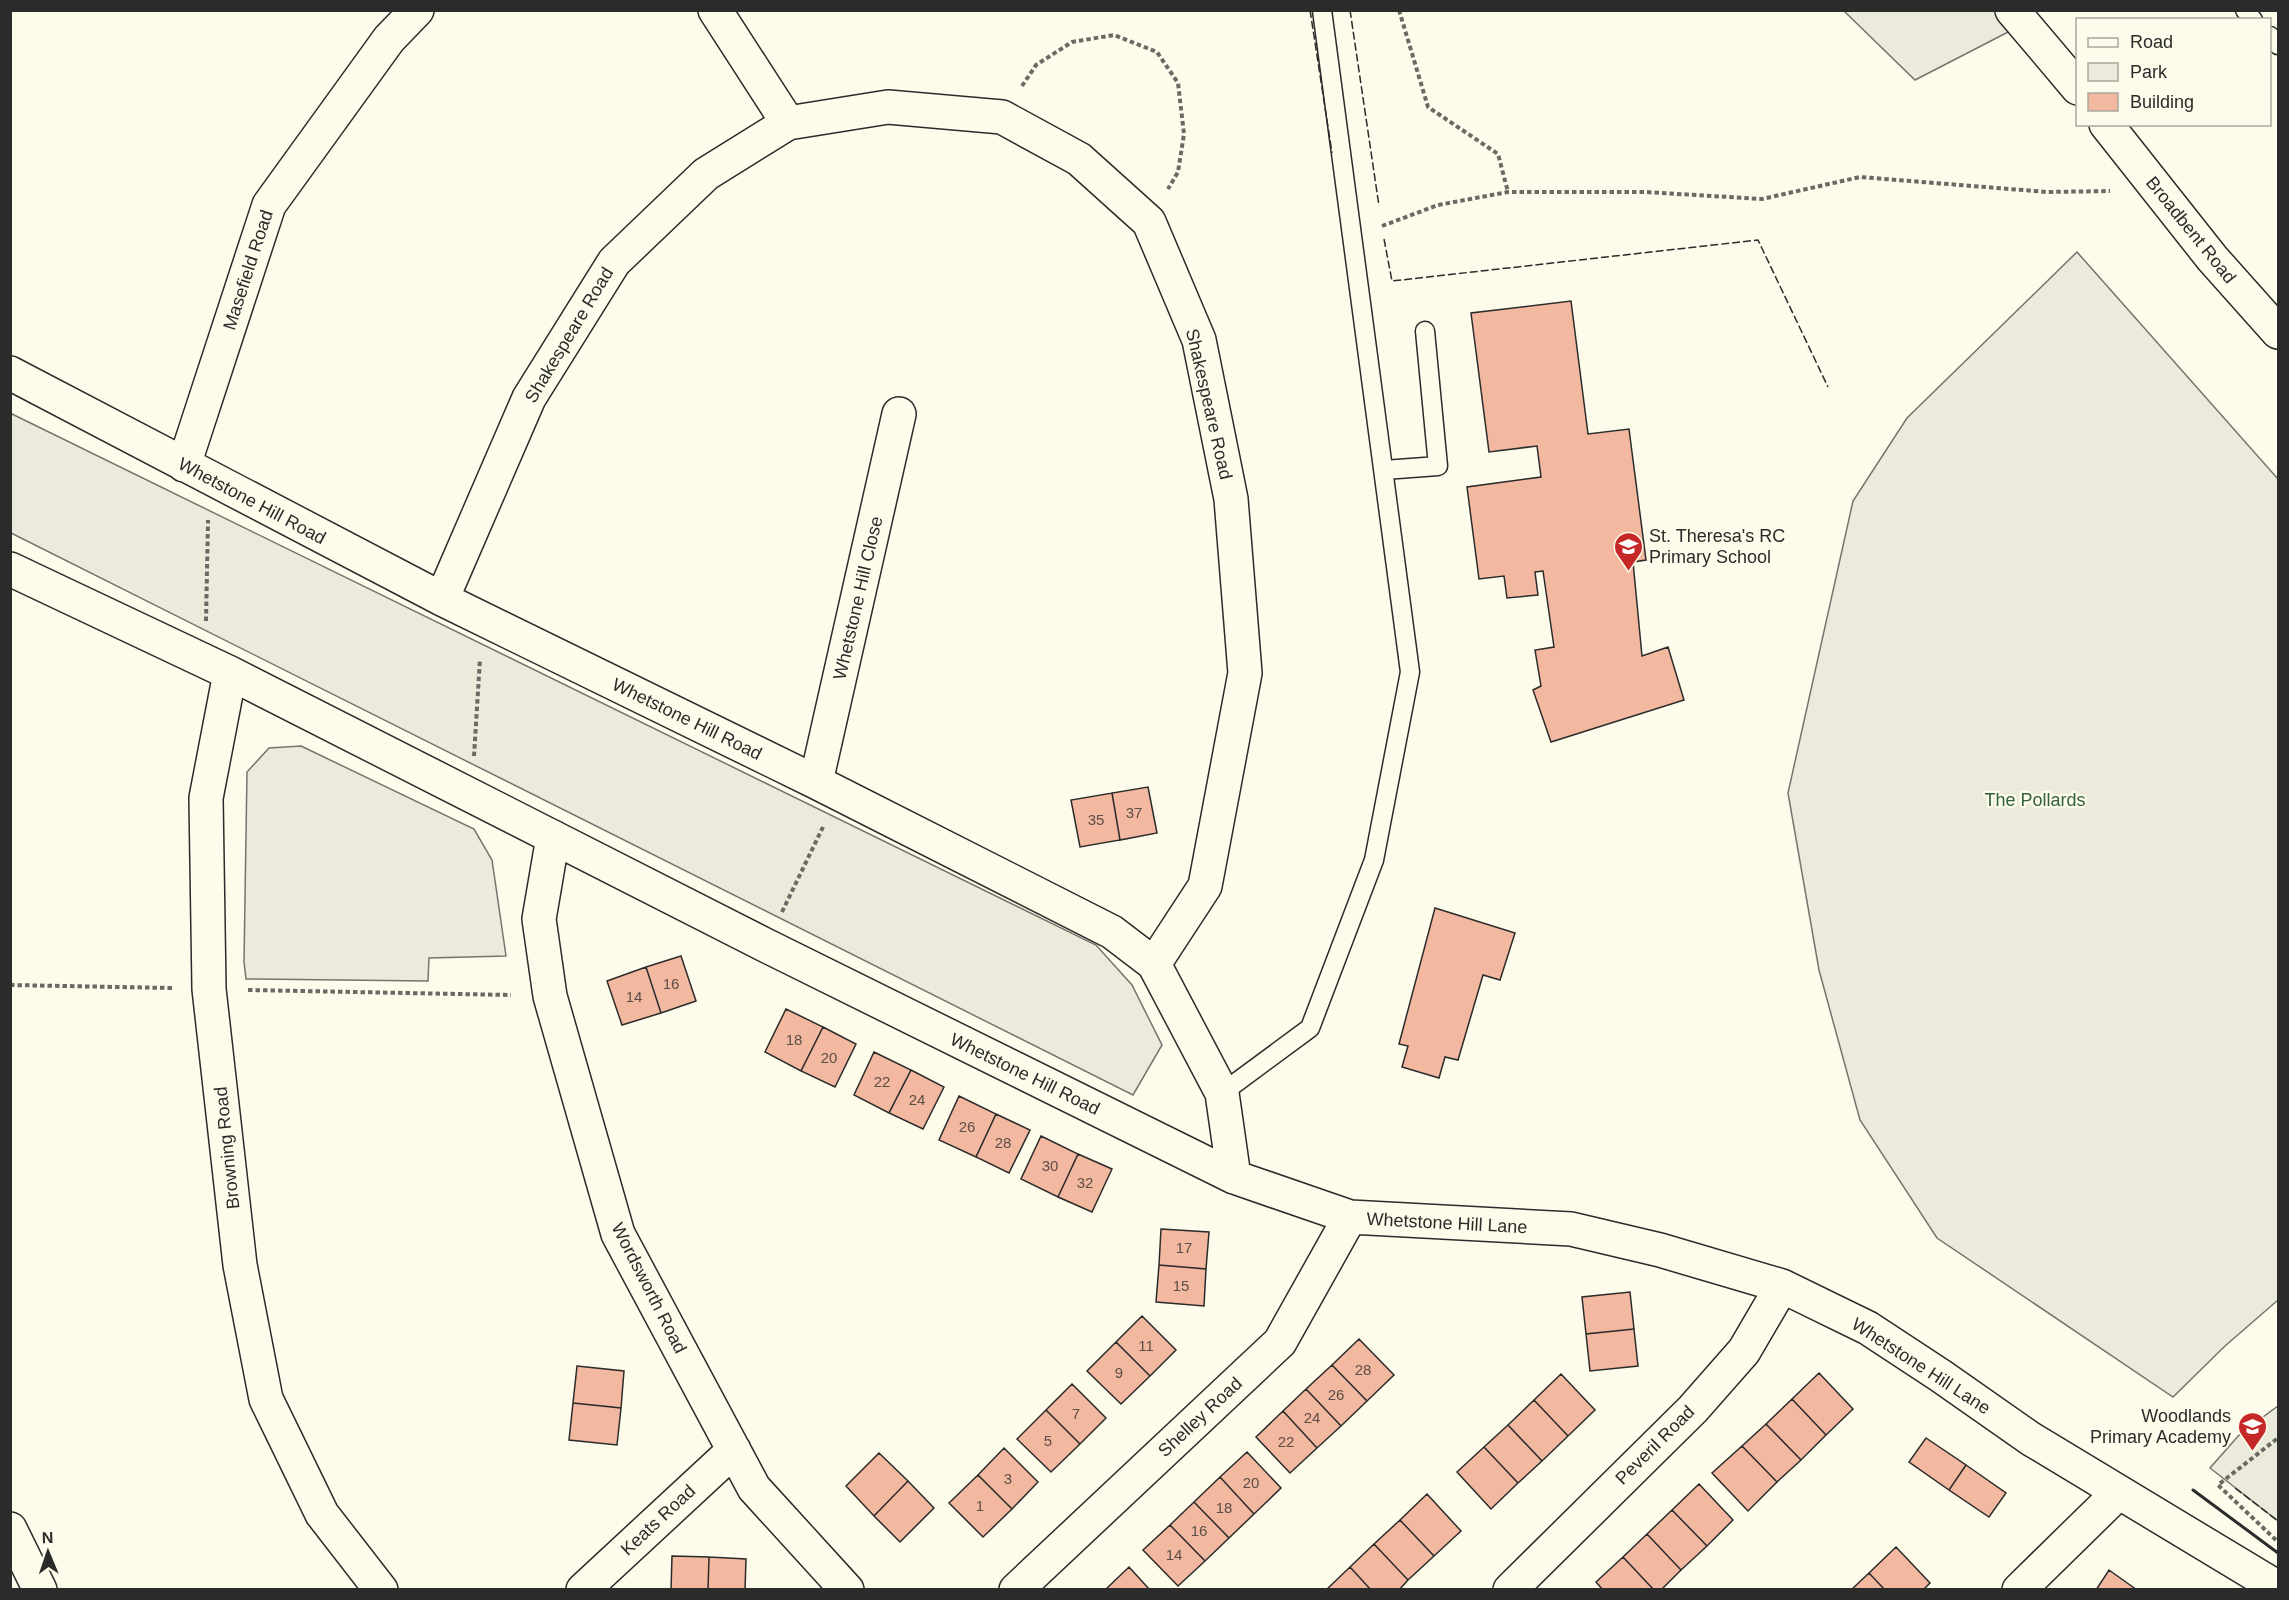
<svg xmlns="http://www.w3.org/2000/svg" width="2289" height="1600" font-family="Arial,sans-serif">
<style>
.green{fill:#ecebdb;stroke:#74746e;stroke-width:1.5}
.building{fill:#f2b8a0;stroke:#2b2b2b;stroke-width:1.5}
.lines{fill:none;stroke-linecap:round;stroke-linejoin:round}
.lane-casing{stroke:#2b2b2b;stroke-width:21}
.street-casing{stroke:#2b2b2b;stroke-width:36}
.path{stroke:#6a6964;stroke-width:4;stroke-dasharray:4.5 3;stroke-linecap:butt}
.lane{stroke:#fdfbea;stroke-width:18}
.street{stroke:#fdfbea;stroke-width:33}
.fence{stroke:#2b2b2b;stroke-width:1.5;stroke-dasharray:8 3;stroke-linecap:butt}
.wall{stroke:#2b2b2b;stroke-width:3}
.labels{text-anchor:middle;stroke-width:4.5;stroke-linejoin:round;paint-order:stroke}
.number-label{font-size:15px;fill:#5d4e48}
.street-label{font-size:18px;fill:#2b2b2b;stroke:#fdfbea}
.poi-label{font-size:18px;fill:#2b2b2b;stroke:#fdfbea;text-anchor:start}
.park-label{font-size:18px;fill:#34623c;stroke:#fdfbea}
</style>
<rect width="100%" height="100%" fill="#fdfbea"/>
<path class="green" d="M1844,11H1996L2014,29L1915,80Z
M2077,252L2278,479V1300L2225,1346L2173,1397L1937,1238L1860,1120L1819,970L1788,793L1853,501L1907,418Z
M10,413L1096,945L1132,985L1162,1045L1133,1095L11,533Z
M301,746L474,829L492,860L506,956L429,958L428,981L246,979L244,962L247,772L269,748Z
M2278,1406V1521L2210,1468L2240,1434Z"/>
<path class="building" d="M1571,301L1588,434L1629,429L1646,560L1633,562L1642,656L1668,647L1684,700L1551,742L1533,690L1541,686L1535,650L1554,647L1543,571L1535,572L1538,595L1507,598L1504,576L1479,579L1467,487L1541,477L1537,446L1489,452L1471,313Z
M1148,787L1157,833L1120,840L1112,793Z
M1112,793L1120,840L1080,847L1071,800Z
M1435,908L1515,933L1500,980L1483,975L1458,1060L1445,1057L1439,1078L1402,1067L1408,1046L1399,1044Z
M681,956L696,1001L661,1013L646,967Z
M646,967L661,1013L622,1025L607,981Z
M786,1009L823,1027L801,1071L765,1052Z
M823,1027L856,1044L835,1087L801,1071Z
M874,1052L911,1070L889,1113L854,1095Z
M911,1070L944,1087L923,1129L889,1113Z
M959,1096L996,1114L976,1157L939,1140Z
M996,1114L1030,1130L1009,1173L976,1157Z
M1041,1136L1078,1154L1058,1197L1021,1179Z
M1078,1154L1112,1169L1092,1212L1058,1197Z
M1161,1229L1209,1232L1206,1269L1159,1265Z
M1159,1265L1206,1269L1204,1306L1156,1302Z
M1630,1292L1634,1329L1586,1334L1582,1297Z
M1142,1316L1176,1350L1150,1376L1116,1342Z
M1634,1329L1638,1366L1590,1371L1586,1334Z
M1359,1339L1394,1375L1367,1401L1332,1365Z
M1116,1342L1150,1376L1121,1404L1087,1371Z
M1332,1365L1367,1401L1341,1426L1306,1389Z
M577,1366L624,1371L621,1408L573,1403Z
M1819,1373L1853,1409L1826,1435L1792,1399Z
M1561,1374L1595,1410L1568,1436L1534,1400Z
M1072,1384L1106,1418L1080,1444L1046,1410Z
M1306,1389L1341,1426L1317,1448L1283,1411Z
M1792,1399L1826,1435L1801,1460L1766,1424Z
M1534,1400L1568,1436L1542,1461L1508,1425Z
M573,1403L621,1408L617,1445L569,1440Z
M1046,1410L1080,1444L1051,1472L1017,1439Z
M1283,1411L1317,1448L1290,1473L1256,1437Z
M1766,1424L1801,1460L1777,1482L1742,1446Z
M1508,1425L1542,1461L1518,1483L1484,1447Z
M1926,1438L1966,1465L1949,1490L1909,1462Z
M1742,1446L1777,1482L1748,1511L1712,1473Z
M1484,1447L1518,1483L1491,1509L1457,1472Z
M1004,1448L1038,1482L1012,1509L978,1475Z
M1247,1452L1281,1488L1254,1514L1220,1477Z
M879,1453L908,1481L874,1516L846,1486Z
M1966,1465L2006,1493L1989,1517L1949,1490Z
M978,1475L1012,1509L983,1537L949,1503Z
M1220,1477L1254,1514L1229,1538L1194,1502Z
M908,1481L934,1508L900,1542L874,1516Z
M1699,1484L1733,1520L1707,1546L1672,1510Z
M1427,1494L1461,1531L1434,1556L1400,1520Z
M1194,1502L1229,1538L1205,1561L1170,1525Z
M1672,1510L1707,1546L1681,1570L1647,1534Z
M1400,1520L1434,1556L1408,1580L1374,1544Z
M1170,1525L1205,1561L1178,1586L1143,1550Z
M1647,1534L1681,1570L1661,1590H1654L1623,1557Z
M1374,1544L1408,1580L1399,1590H1371L1350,1567Z
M1896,1547L1930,1583L1923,1590H1885L1869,1573Z
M672,1556L709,1557L708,1590H671Z
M709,1557L746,1559L745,1590H708Z
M1623,1557L1654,1590H1603L1596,1582Z
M1129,1567L1150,1590H1105Z
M1350,1567L1371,1590H1326Z
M2109,1570L2137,1590H2096Z
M1869,1573L1885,1590H1851Z"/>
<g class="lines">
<defs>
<path id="lane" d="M2245,10L2253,20
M2270,36L2278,45
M1384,470L1438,466L1425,331
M1222,1093L1310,1028L1374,860L1410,672L1322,10"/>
<path id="street" d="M715,10L788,123
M2012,10L2078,88
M2106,124L2212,258L2278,332
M10,373L442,599L816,782L1112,932L1154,964L1222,1093L1234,1177
M184,465L269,205L389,39L417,10
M10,569L230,673L765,945L1234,1177L1350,1217L1571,1229L1660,1250L1782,1286L1868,1328L1941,1376L2031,1439L2278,1588
M442,599L529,398L614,262L706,174L788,123L888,107L1002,117L1079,159L1149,222L1199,340L1231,499L1245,673L1205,886L1154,964
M230,673L206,798L209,989L240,1265L266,1399L322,1514L381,1590
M816,782L899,414
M553,837L539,919L550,996L618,1234L754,1488L847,1590
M10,1529L40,1590
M583,1590L734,1450
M1016,1590L1280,1342L1350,1217
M1510,1590L1693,1409L1744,1351L1782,1286
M2019,1590L2118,1493"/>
</defs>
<use href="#lane" class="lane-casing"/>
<use href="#street" class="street-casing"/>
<path class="path" d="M1399,10L1428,107L1498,154L1508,192
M1022,86L1036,65L1072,42L1114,35L1157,52L1178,83L1184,134L1178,172L1168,189
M1382,226L1438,205L1508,192H1645L1762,199L1860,177L2047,192L2110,191
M206,621L208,520
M474,756L480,659
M782,912L823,827
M10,985L172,988
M248,990L511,995
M2276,1540L2218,1485L2278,1438"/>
<use href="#lane" class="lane"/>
<use href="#street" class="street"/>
<path class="fence" d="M1310,10L1332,153
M1350,10L1379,206
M1384,239L1392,281L1758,240L1828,387
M2235,1488L2278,1521"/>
<path class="wall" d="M2193,1490L2278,1553"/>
</g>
<defs>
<symbol id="school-pin" viewBox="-11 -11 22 30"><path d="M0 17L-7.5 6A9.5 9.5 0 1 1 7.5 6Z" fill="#c62828" stroke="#fdfbea"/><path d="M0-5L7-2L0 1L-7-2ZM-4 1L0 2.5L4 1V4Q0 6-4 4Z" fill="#fff"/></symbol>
</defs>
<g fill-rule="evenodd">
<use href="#school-pin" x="1612" y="530" width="33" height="45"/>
<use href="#school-pin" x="2236" y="1410" width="33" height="45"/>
</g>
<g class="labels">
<g class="number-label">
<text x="1134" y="818">37</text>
<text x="1096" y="825">35</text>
<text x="671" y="989">16</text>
<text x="634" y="1002">14</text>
<text x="794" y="1045">18</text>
<text x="829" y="1063">20</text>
<text x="882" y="1087">22</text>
<text x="917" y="1105">24</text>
<text x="967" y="1132">26</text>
<text x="1003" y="1148">28</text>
<text x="1050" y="1171">30</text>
<text x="1085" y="1188">32</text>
<text x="1184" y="1253">17</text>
<text x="1181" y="1291">15</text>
<text x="1146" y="1351">11</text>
<text x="1363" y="1375">28</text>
<text x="1119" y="1378">9</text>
<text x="1336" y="1400">26</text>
<text x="1076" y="1419">7</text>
<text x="1312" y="1423">24</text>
<text x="1048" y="1446">5</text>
<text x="1286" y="1447">22</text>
<text x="1008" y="1484">3</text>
<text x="1251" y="1488">20</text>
<text x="980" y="1511">1</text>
<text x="1224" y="1513">18</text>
<text x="1199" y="1536">16</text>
<text x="1174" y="1560">14</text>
</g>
<g class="street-label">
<text transform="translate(2191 230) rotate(51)" y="6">Broadbent Road</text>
<text transform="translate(248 270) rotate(-72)" y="6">Masefield Road</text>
<text transform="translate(569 335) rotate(-59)" y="6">Shakespeare Road</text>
<text transform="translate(1209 404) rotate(77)" y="6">Shakespeare Road</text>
<text transform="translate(252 501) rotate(28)" y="6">Whetstone Hill Road</text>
<text transform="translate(858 598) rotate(-77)" y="6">Whetstone Hill Close</text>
<text transform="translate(687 719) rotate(26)" y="6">Whetstone Hill Road</text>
<text transform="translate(1025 1074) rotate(26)" y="6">Whetstone Hill Road</text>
<text transform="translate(227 1148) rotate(-96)" y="6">Browning Road</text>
<text transform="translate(1447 1223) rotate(3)" y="6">Whetstone Hill Lane</text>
<text transform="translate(649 1288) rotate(63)" y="6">Wordsworth Road</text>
<text transform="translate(1921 1366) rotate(33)" y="6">Whetstone Hill Lane</text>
<text transform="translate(1200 1417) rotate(-43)" y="6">Shelley Road</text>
<text transform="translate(1655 1445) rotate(-45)" y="6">Peveril Road</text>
<text transform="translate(658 1520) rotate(-43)" y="6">Keats Road</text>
</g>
<g class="poi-label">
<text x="1649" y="542">St. Theresa's RC<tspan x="1649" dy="21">Primary School</tspan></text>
<text x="2231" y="1422" text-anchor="end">Woodlands<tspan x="2231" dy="21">Primary Academy</tspan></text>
</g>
<g class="park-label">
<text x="2035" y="806">The Pollards</text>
</g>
</g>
<rect width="2289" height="1600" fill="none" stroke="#2b2b2b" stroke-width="24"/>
<rect x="2076" y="18" width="195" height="108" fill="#fdfbea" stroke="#a9a89e" stroke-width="1.5"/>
<rect x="2088" y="38" width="30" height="9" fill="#fdfbea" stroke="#a9a89e" stroke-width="1.5"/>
<text x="2130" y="48" font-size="18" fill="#2b2b2b">Road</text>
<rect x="2088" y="63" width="30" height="18" fill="#ecebdb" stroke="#a9a89e" stroke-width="1.5"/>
<text x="2130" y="78" font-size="18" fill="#2b2b2b">Park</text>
<rect x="2088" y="93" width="30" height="18" fill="#f2b8a0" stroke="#a9a89e" stroke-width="1.5"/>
<text x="2130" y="108" font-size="18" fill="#2b2b2b">Building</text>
<g transform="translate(48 1552) rotate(358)" stroke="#fdfbea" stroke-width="4.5" paint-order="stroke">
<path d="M0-4.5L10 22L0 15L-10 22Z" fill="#2b2b2b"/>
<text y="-9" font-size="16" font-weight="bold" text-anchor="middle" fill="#2b2b2b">N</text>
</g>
</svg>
